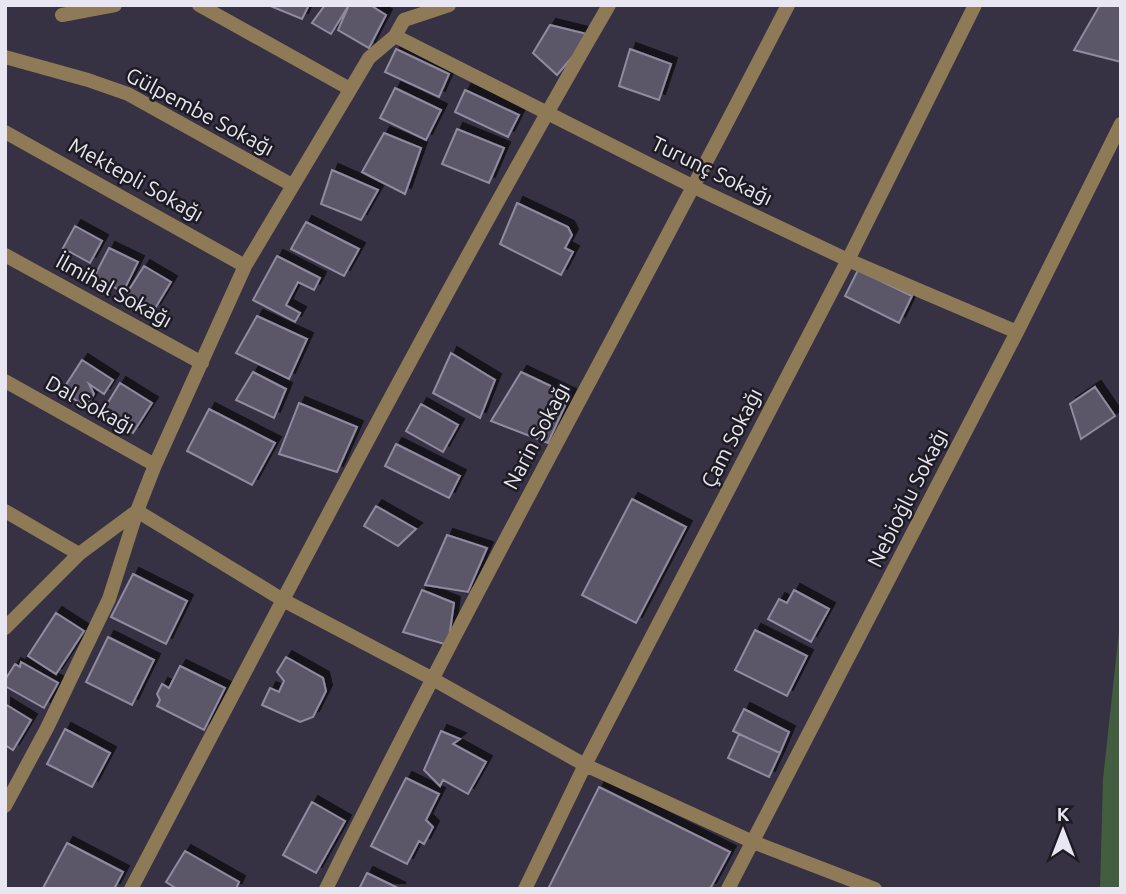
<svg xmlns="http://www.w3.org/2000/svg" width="1126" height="894" font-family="Ubuntu,sans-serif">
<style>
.green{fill:#435d3f}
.building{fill:#5b5669;stroke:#908ba0;stroke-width:2;filter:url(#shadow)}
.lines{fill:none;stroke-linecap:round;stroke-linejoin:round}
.street{stroke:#8f7a58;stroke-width:14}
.labels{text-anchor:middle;stroke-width:5;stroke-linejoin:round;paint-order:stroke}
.street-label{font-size:21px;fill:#e8e6f1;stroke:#1d1b23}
</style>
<defs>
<filter id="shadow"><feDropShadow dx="6" dy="-6" stdDeviation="0" flood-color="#0009"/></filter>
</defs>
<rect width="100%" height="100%" fill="#363243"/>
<path class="green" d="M1121,613V889H1100L1103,779Z"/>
<path class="building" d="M268,5H309L302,19Z
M325,5H349L331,34L312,23Z
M349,5H370L386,15L369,48L338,30Z
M1100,5H1121V62L1074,50Z
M550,25L591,35L557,75L533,53Z
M396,49L449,74L439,97L385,72Z
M630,49L671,64L659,100L619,86Z
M395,88L441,110L426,140L380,118Z
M465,90L519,115L508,137L455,112Z
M457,129L504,148L489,183L442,164Z
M384,133L421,148L405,194L362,172Z
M332,170L378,190L361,220L321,204Z
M517,203L568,227L572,235L565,248L573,252L561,275L500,244Z
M306,222L359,249L344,276L291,249Z
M75,226L102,241L90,263L63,248Z
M109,248L138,262L123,292L94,277Z
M277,256L320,278L314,290L298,282L286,305L300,313L295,322L253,300Z
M144,266L171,282L154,310L127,293Z
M858,270L912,296L899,323L845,296Z
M257,316L307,339L289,379L236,353Z
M451,353L495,380L480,418L433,393Z
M82,360L113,380L104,394L89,384L94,394L86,407L62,391Z
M253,372L286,389L274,418L236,400Z
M521,372L570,395L548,443L491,421Z
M120,383L152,403L133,433L101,414Z
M1095,387L1115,416L1081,439L1070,404Z
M299,403L357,427L337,472L279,454Z
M421,404L458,425L443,452L406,431Z
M209,409L275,443L252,485L187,451Z
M396,444L460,476L449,498L385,466Z
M632,499L686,527L636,623L582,595Z
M376,506L416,529L398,546L364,526Z
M447,535L487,548L468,592L425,585Z
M133,574L187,601L166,644L111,617Z
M422,590L454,603L448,645L403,632Z
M794,590L829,609L811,642L768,619L779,599L787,603Z
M56,613L84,631L56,674L28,656Z
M755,630L807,656L787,696L735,670Z
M108,637L154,660L132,705L86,682Z
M286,657L323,678L326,691L313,717L300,722L262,705L270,688L279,692L284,681L277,672Z
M21,662L58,683L44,708L5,686V680L15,664L20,667Z
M180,666L225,688L204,730L157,706L160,700L157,694L162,684L169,688Z
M5,704L31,720L13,750L5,745Z
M744,709L789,732L780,753L733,731Z
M65,729L110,753L92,787L47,764Z
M441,731L460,739L453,744L486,762L468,794L443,780L440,786L424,770Z
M739,734L780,753L769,777L728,758Z
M406,778L439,794L426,820L433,827L424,844L419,841L407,864L371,846Z
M599,787L730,852L710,889H548Z
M312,802L345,821L316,873L283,855Z
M67,843L123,872L114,889L43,888Z
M185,851L239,882L236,889H177L166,882Z
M367,873L400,889H359Z"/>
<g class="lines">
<path class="street" d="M199,5L350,89
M62,15L115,5
M395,36L694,187L848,260L1017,332
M5,57L88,80L128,94L292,185
M5,132L245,266
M5,255L202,363
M5,381L155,465
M5,511L79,554
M5,628L79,554L137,511L283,600L431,678L585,765L753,842L875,889
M5,806L47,728L109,599L137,511L155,465L245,266L369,58L395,36L404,20L449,5
M131,889C287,592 441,295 609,5
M326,889C473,591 636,301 788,5
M525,889L585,765L848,260L975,5
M728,889L1017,332L1121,124"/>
</g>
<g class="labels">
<g class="street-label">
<text transform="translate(200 112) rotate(28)" y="7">Gülpembe Sokağı</text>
<text transform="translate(712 171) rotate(26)" y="7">Turunç Sokağı</text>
<text transform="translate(136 180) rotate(29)" y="7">Mektepli Sokağı</text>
<text transform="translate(114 291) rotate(29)" y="7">İlmihal Sokağı</text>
<text transform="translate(90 405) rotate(29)" y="7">Dal Sokağı</text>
<text transform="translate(537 436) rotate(-62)" y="7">Narin Sokağı</text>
<text transform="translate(732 438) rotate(-63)" y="7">Çam Sokağı</text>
<text transform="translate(908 498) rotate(-63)" y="7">Nebioğlu Sokağı</text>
</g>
</g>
<rect width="1126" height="894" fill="none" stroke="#e8e6f1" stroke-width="14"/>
<g transform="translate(1063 831)" stroke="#1d1b23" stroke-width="5" paint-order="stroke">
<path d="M0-5L12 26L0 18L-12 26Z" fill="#e8e6f1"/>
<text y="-10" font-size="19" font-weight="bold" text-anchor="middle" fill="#e8e6f1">K</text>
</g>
</svg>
